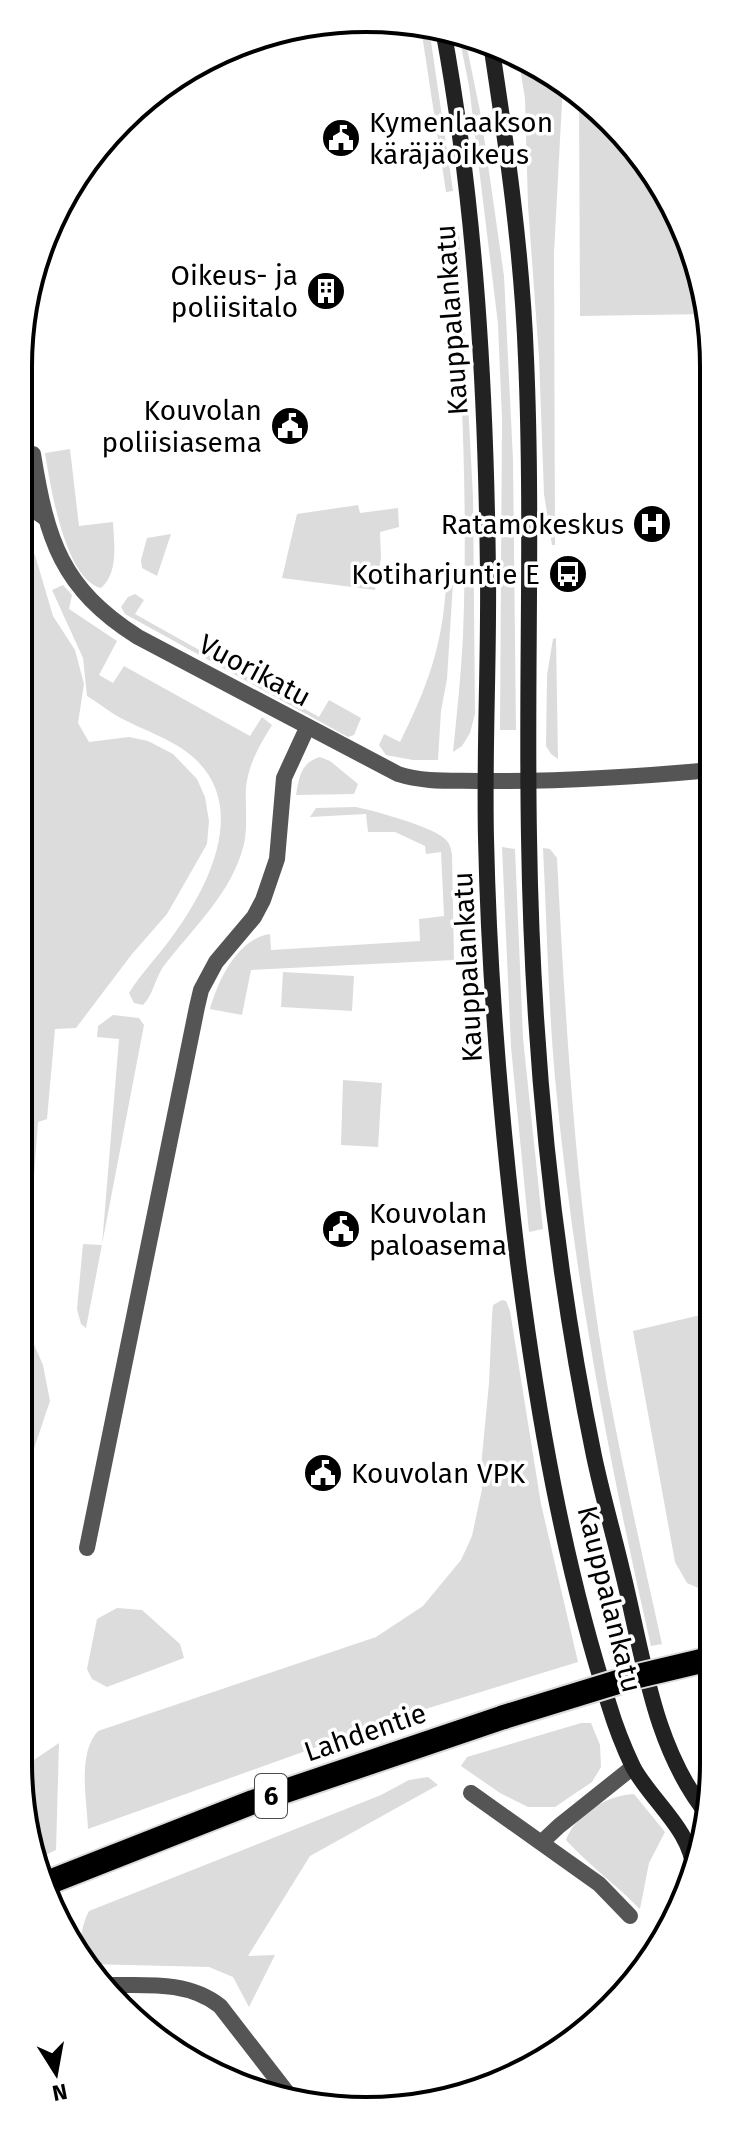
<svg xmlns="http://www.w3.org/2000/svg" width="732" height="2129" font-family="'Fira Sans',sans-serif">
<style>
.green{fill:#dcdcdc}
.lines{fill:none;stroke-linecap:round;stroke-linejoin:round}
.highway-casing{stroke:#dbdbdb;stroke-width:28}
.street{stroke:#555;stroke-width:16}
.secondary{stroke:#222;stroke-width:16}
.highway{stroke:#000;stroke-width:24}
.highway-bridge-casing{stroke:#dbdbdb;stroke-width:28;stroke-linecap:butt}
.highway-bridge{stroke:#000;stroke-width:24}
.labels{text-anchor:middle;stroke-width:7;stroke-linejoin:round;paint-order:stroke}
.shield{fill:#fff;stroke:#4c4c4c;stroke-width:2}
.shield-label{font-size:26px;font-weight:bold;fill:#000}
.poi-label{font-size:28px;fill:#000;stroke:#fff;text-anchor:end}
.street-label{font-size:28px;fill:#000;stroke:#fff}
.rim{fill:none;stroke:#000;stroke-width:4}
</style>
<rect width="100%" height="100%" fill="#fff"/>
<path class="green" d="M421,28H429L453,191L446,192Z
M458,31L464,33L481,116L504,276L513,460L516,730H500L502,419L498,324L469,86Z
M518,55L540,65L563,83L554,253L555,545H552L544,494L539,357L528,206L525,99Z
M200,62L203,76L174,80L192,65Z
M579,96L627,136L678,212L709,314L580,316Z
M451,233H459L473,497L475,714L470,733L462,746L453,752C457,713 461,674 463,636C468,502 462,367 451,233Z
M70,449L79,526L113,522C114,543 119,573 101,588C65,580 50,484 45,453Z
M358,505L360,513L398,508L399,527L380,532L381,558L375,590L282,578L297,514Z
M171,534L157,576L142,568L141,560L147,538Z
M18,536L35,555L53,616L75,650L84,684L78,723L89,742L129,737L148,741L173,754L197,779L205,797L209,821L207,844L167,914L132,954L76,1028L55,1029L47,1119L38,1122L24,1308L29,1333L43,1365L50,1401L18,1496Z
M453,583L447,679L441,711L438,760H413L386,755L379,745L384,734L400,742C427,688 443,645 446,584Z
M63,585L72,595L69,609L117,641L99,675L113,683L124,666L250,736L262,717L272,725C260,744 248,765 246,788C245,806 248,825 244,844C232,893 193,928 163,967C155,979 153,995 143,1005L134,1003L129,993C142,972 160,954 174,934C209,886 249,806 193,757C171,738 142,730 117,716C107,710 97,702 87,696L83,658L52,590Z
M135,594L144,600L135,614L319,717L329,700L361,718L354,735L348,737L125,614L121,607L128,597Z
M556,638L558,759L551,754L546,746L547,675L553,639Z
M320,757L330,761L358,784L354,794L296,795C299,778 301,762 320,757Z
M356,807C375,811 430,826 444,838C450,843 451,848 452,855L454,960L251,970L242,1015L210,1009C218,981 237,939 270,934L271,950L420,941L419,919L444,916L441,852L426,854L425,846L395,832H368L366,814L310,817L316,808Z
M502,847L515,849L523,1038L543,1229L529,1232L511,1047Z
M543,848L550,849L557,858C566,1035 577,1213 608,1389C624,1474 643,1559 662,1644L651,1646C608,1459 573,1270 555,1078C548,1001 547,924 543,848Z
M283,972L354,976L352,1011L281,1007Z
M113,1015L139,1018L144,1025L86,1328L81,1324L77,1309L83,1244L102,1245L119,1039L97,1037L98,1026Z
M343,1080L382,1083L378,1147L341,1145Z
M502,1300L506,1301L510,1311L541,1504L578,1662L406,1715L88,1829C87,1799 77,1754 98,1731L376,1637L423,1606L461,1560L472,1536L482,1489L481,1467L489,1383L492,1316L493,1305Z
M713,1312L714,1595L687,1583L675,1562L633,1331Z
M18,1596L26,1636L18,1660Z
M117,1608L142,1610L180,1644L184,1658L107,1687L92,1679L87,1669L97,1619Z
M581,1723H591L600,1745L601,1767L592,1782L555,1807H528L500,1793L461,1766L467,1757Z
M59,1743L56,1850L37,1859L19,1770Z
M428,1777L438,1785L310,1856L248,1956L275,1955L249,2007L233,1977L209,1967L87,1964C77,1949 81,1926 89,1911L381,1795L409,1780Z
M634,1794L665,1832L649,1863L640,1909C616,1885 589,1865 566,1840C575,1815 607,1795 634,1794Z"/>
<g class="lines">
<defs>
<path id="highway" d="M42,1885L253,1802L504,1717"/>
</defs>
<use href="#highway" class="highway-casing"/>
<path class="street" d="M33,454C47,540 61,588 138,637L398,774C426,783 454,780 483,781C560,782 635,777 712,770
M18,499L45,518
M87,1548L197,1007L201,990L216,962L254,917L263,900L277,859L284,778L307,728
M471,1793L599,1884L630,1916
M542,1842L559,1826L633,1767
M100,1985C141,1986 186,1979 220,2006L292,2099"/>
<path class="secondary" d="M443,29C476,208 486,392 488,574C489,662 484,750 486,838C489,980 501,1121 518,1262C537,1410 563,1562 609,1705C615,1725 624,1748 633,1767C652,1802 691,1829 694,1871
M491,44C507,148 522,253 526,358C533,518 526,677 529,837C532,1043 552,1253 594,1456C602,1494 613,1532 622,1570C643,1653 652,1745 707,1814"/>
<use href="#highway" class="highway"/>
<defs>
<path id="highway-bridge" d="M504,1717L634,1677L714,1658"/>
</defs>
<use href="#highway-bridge" class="highway-bridge-casing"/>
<use href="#highway-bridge" class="highway-bridge"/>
</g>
<defs>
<symbol id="civic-disc" viewBox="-11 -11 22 22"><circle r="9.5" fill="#000" stroke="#fff"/><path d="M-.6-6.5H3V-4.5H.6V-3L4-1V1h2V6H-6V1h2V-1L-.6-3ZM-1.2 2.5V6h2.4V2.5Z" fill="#fff"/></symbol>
<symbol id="building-disc" viewBox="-11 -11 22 22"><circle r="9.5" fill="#000" stroke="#fff"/><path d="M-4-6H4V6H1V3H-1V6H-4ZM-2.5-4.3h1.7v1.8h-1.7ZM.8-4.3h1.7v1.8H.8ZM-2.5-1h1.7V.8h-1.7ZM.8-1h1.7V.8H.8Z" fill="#fff"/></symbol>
<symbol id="hospital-disc" viewBox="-11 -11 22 22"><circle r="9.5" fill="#000" stroke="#fff"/><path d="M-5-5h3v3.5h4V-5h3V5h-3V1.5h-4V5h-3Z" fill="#fff"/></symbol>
<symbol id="bus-disc" viewBox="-11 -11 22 22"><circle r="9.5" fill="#000" stroke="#fff"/><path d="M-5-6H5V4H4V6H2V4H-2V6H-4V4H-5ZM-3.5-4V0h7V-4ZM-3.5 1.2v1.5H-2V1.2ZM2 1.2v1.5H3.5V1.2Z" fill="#fff"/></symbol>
</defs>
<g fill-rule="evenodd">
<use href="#civic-disc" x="319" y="116" width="44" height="44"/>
<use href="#building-disc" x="304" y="269" width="44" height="44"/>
<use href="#civic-disc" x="268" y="404" width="44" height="44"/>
<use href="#hospital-disc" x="630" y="502" width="44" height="44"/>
<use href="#bus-disc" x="546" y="552" width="44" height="44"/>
<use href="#civic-disc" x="319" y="1207" width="44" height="44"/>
<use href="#civic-disc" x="301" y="1451" width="44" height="44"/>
</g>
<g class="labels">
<rect class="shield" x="255" y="1774" width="32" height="44" rx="6"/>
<g class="shield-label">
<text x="271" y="1805">6</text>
</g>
<g class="poi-label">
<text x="369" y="132" text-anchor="start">Kymenlaakson<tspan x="369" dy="32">käräjäoikeus</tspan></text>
<text x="298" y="285">Oikeus- ja<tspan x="298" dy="32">poliisitalo</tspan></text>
<text x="262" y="420">Kouvolan<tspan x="262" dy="32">poliisiasema</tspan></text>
<text x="624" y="534">Ratamokeskus</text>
<text x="540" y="584">Kotiharjuntie E</text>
<text x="369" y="1223" text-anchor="start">Kouvolan<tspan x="369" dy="32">paloasema</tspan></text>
<text x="351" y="1483" text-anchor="start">Kouvolan VPK</text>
</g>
<g class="street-label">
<text transform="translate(451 320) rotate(-94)" y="10">Kauppalankatu</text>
<text transform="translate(255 670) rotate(28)" y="10">Vuorikatu</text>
<text transform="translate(467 967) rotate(-93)" y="10">Kauppalankatu</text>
<text transform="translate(610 1599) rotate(76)" y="10">Kauppalankatu</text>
<text transform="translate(365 1732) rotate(-19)" y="10">Lahdentie</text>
</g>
</g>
<path d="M0 0H732V2129H0ZM366 32H366A334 334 0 0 1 700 366V1763A334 334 0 0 1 366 2097H366A334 334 0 0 1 32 1763V366A334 334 0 0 1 366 32Z" fill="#fff" fill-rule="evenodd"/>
<path class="rim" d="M366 32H366A334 334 0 0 1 700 366V1763A334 334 0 0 1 366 2097H366A334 334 0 0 1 32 1763V366A334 334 0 0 1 366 32Z"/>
<g transform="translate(56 2073) rotate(169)" stroke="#ffffff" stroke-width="6" paint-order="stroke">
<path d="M0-6L14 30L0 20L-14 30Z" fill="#000000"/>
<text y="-12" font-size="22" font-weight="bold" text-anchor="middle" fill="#000000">N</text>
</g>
</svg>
